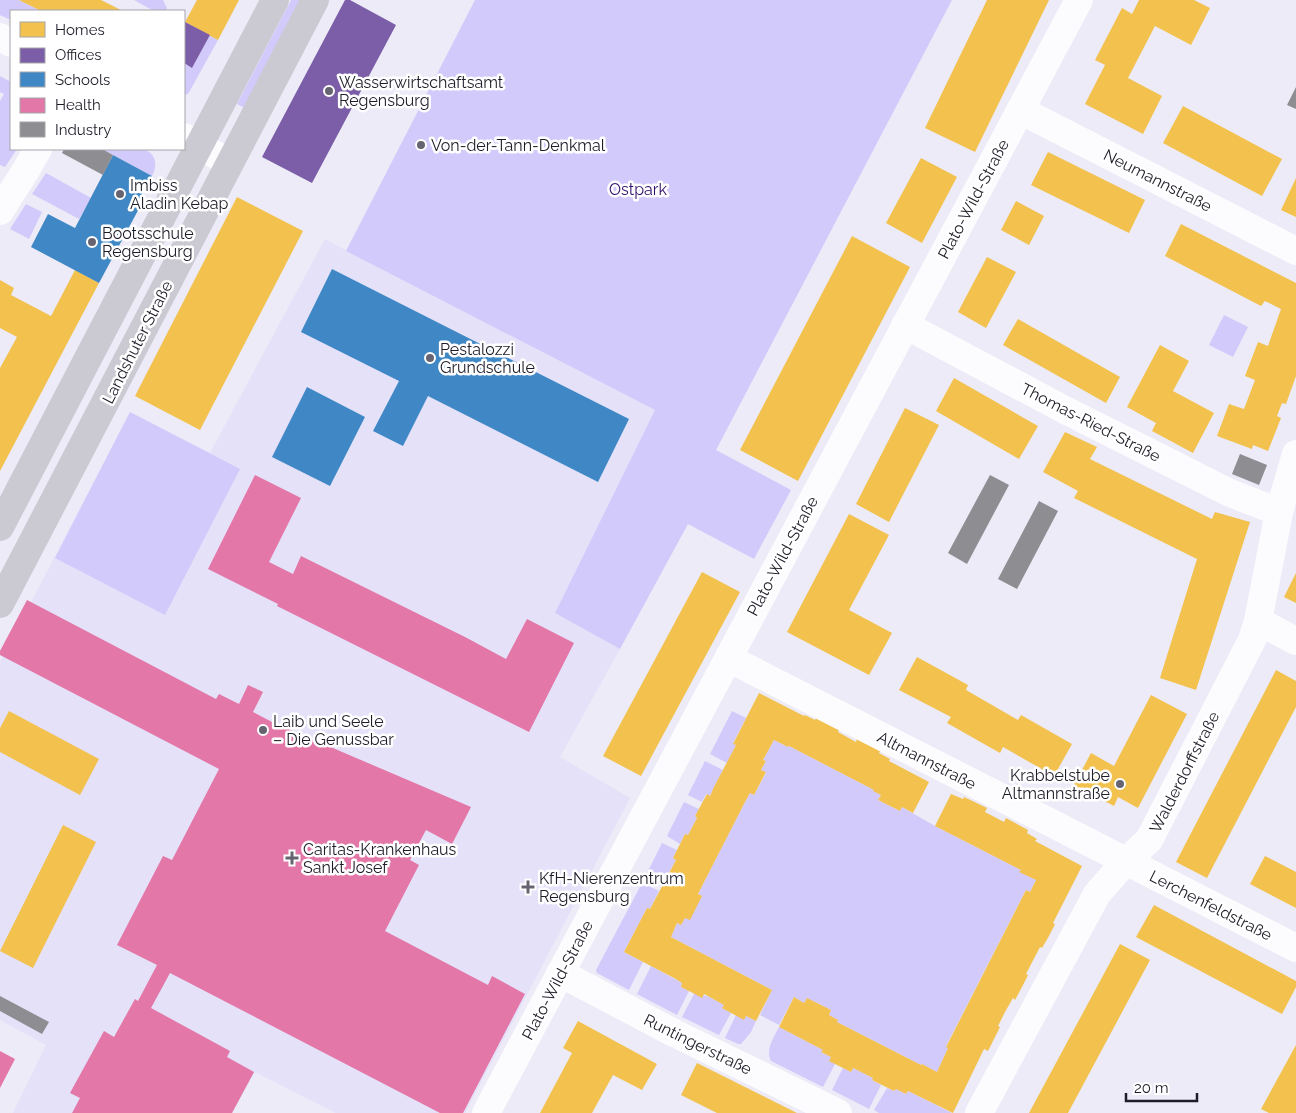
<svg xmlns="http://www.w3.org/2000/svg" width="1296" height="1113" font-family="Raleway,sans-serif">
<style>
.built{fill:#e4e1f9}
.green{fill:#d2cafb}
.homes{fill:#f2c14e}
.offices{fill:#7b5ea7}
.schools{fill:#3f88c5}
.health{fill:#e377a8}
.industry{fill:#8d8d92}
.lines{fill:none;stroke-linecap:round;stroke-linejoin:round}
.minor{stroke:#fcfcfe;stroke-width:28}
.major{stroke:#cbcad2;stroke-width:28}
.poi-dot{fill:#666470;stroke:#fff;stroke-width:2}
.labels{text-anchor:middle;stroke-width:5;stroke-linejoin:round;paint-order:stroke}
.poi-label{font-size:16px;fill:#1e1c28;stroke:#fff;text-anchor:start}
.street-label{font-size:16px;fill:#1e1c28;stroke:#fff}
.park-label{font-size:16px;fill:#310f6c;stroke:#fff}
</style>
<rect width="100%" height="100%" fill="#ecebf7"/>
<path class="built" d="M325,239L388,273L655,410L555,613L620,649L560,757L630,798L465,1113H336L255,1072L232,1113H13L46,1045L0,1020V662L130,412L210,453Z"/>
<path class="green" d="M0,0H19L41,11H11V20L0,15Z
M134,0H163L167,8L166,11H154Z
M291,0H301L245,108L237,104Z
M475,0H952L716,450L791,490L754,559L688,524L620,649L555,613L655,410L346,251Z
M210,35L218,40L188,94L184,95V67L185,64L192,68Z
M0,76L11,82V149H17L5,167L0,165V101L4,94L0,92Z
M102,149C112,149 135,147 143,149C156,153 158,165 152,176Z
M46,173L91,198L79,219L32,194Z
M26,204L42,212L29,239L10,229Z
M1224,315L1248,327L1233,357L1209,345Z
M130,412L240,469L165,615L55,558Z
M732,711L746,718L733,743L736,745L727,763L710,754Z
M774,740L788,747L789,746L874,790V791L881,795L878,800L900,811L902,807L935,826L1021,870L1020,872L1036,880L1030,892L1026,890L946,1046L948,1048L937,1072L922,1064L921,1065L837,1022L838,1020L829,1015L831,1010L807,998L804,1003L794,997L779,1025L760,1015L772,990L671,937L677,923L681,925L685,918L702,896L698,894L745,802L750,793L754,795L766,773L761,770L766,761L763,760Z
M705,761L723,770L710,796L706,794L702,802L688,795Z
M684,802L699,809L695,816L697,818L688,835L685,834L680,844L667,836Z
M662,843L677,850L673,858L676,860L663,883L646,875Z
M642,883L659,891L650,909L647,908L624,952L643,962L629,990L597,973L596,970Z
M651,966L682,983L681,987L689,991L677,1015L637,994Z
M694,994C706,994 713,999 724,1005L722,1008L731,1013L719,1035L682,1017Z
M736,1015L746,1016L756,1021L751,1032L741,1044H738L725,1038Z
M779,1027L823,1050L822,1053L831,1057L835,1064L823,1087L771,1061C765,1050 774,1037 779,1027Z
M843,1068L851,1072L853,1068L873,1078L872,1080L881,1085L869,1109L832,1090Z
M887,1088L894,1091L896,1089L906,1094L908,1091L952,1113H879L874,1110Z"/>
<path class="homes" d="M19,0H101L123,11H41Z
M197,0H239L218,40L185,22Z
M987,0H1049L975,152L925,128Z
M1139,0H1194L1210,8L1191,45L1155,26L1128,78L1162,96L1143,134L1085,104L1105,65L1095,60L1122,8L1132,14Z
M1183,106L1282,159L1262,196L1163,143Z
M1048,152L1145,200L1129,233L1031,185Z
M921,158L957,177L922,243L886,223Z
M1296,178V217L1281,210Z
M237,197L303,231L200,430L135,396Z
M1016,201L1044,216L1029,245L1001,230Z
M1181,224L1296,283V376L1286,404L1282,403L1277,416L1281,418L1268,451L1253,445L1252,449L1217,436L1229,404L1244,409L1255,380L1245,376L1258,342L1268,346L1281,309L1265,301L1261,306L1165,256Z
M852,236L910,267L798,481L740,450Z
M987,257L1016,272L986,328L958,312Z
M75,270L99,283L0,471V368L17,337L0,328V280L14,288L11,295L51,316Z
M1018,319L1120,377L1106,403L1003,345Z
M1160,345L1189,361L1173,391L1214,413L1193,453L1152,431L1156,423L1127,407Z
M954,378L1038,426L1019,459L936,411Z
M905,408L939,425L889,522L856,504Z
M1065,432L1097,447L1090,459L1212,519L1215,512L1250,522L1196,690L1160,678L1197,559L1074,498L1078,491L1043,472Z
M849,514L889,535L849,610L892,633L869,675L787,632Z
M702,572L740,592L641,776L603,756Z
M1296,573V603L1284,597Z
M917,657L968,685L966,690L1018,720L1021,715L1072,744L1054,776L1003,747L1000,753L947,723L951,717L899,690Z
M1276,670L1296,681V707L1207,878L1176,862Z
M759,693L804,716L805,715L815,720L816,718L839,730L838,732L856,742L857,739L880,751L879,753L890,759L889,761L929,782L913,813L902,807L900,811L878,800L881,795L873,791L874,790L789,746L788,747L774,740L763,760L766,761L761,770L766,772L754,795L750,793L745,802L698,894L702,896L690,920L685,918L681,925L677,923L671,937L772,990L756,1021L746,1016L744,1020L722,1008L724,1005L704,994L702,998L691,992L681,987L682,983L674,978L624,952L647,908L650,909L676,860L673,858L685,834L688,835L697,818L695,816L707,794L710,796L714,787L736,745L733,744Z
M1151,695L1187,714L1138,808L1118,797L1114,806L1074,785L1091,753L1114,766Z
M9,711L99,759L80,795L0,752V728Z
M951,794L963,799L964,797L987,808L985,812L1004,822L1006,818L1028,830L1027,833L1037,839L1035,841L1082,866L1053,923L1055,924L1049,936L1042,948L1040,947L1026,974L1028,975L1022,987L1015,1000L1013,998L1005,1012L998,1026L1000,1027L988,1051L984,1049L953,1113L908,1091L906,1094L896,1089L894,1091L872,1080L873,1078L853,1068L851,1072L829,1061L831,1057L821,1052L823,1050L779,1027L794,997L804,1003L807,998L831,1010L829,1015L838,1020L837,1022L921,1065L922,1064L937,1072L948,1048L946,1047L1026,890L1030,892L1036,880L1019,872L1021,870L935,826Z
M63,825L96,842L33,968L0,951Z
M1265,856L1296,872V908L1250,884Z
M1154,905L1296,981V987L1282,1014L1136,937Z
M1120,944L1150,960L1068,1113H1029Z
M578,1021L657,1064L642,1090L613,1075L592,1113H540L572,1053L563,1048Z
M1296,1045V1113H1269L1261,1109Z
M697,1063L797,1113H717L681,1095Z"/>
<path class="offices" d="M345,0H350L396,25L312,183L262,157Z
M185,22L210,35L192,68L184,63V25Z"/>
<path class="schools" d="M113,155L152,176L138,201L142,203L99,283L31,247L48,214L75,228Z
M332,269L629,419L598,482L428,396L403,446L373,431L399,381L301,332Z
M307,387L365,417L330,486L272,457Z"/>
<path class="health" d="M255,475L301,498L269,562L293,574L301,556L465,637L506,659L527,619L574,643L529,732L277,606L278,604L208,569Z
M27,600L216,699L219,694L239,704L248,685L263,692L253,712L272,722L471,807L452,844L426,830L410,860L419,865L385,931L488,985L492,976L525,994L463,1113H440L170,973L151,1008L230,1051L227,1057L254,1072L232,1113H72L80,1098L70,1093L104,1031L114,1037L135,999L138,1001L157,965L117,945L163,856L172,860L219,769L0,655V651Z
M0,1051L15,1059L0,1088Z"/>
<path class="industry" d="M1296,87V109L1287,105Z
M64,149H102L113,155L103,175L62,153Z
M1240,454L1267,465L1259,485L1232,474Z
M990,475L1009,485L967,564L948,553Z
M1039,501L1058,511L1017,589L998,579Z
M0,996L49,1022L42,1034L0,1011Z"/>
<g class="lines">
<path class="minor" d="M0,37L11,43
M1020,110L1296,251
M184,137L230,163
M0,211L26,170L38,149
M905,325L1065,410L1230,493L1279,512
M1258,621L1296,641
M728,658L1296,948
M560,973L674,1033L838,1113
M486,1113L1079,0
M979,1113L1097,894L1126,861L1149,840L1252,640L1258,621L1279,512L1296,454"/>
<path class="major" d="M0,527L275,0
M0,604L315,0"/>
</g>
<g class="poi-dot">
<circle cx="329" cy="91" r="5"/>
<circle cx="421" cy="145" r="5"/>
<circle cx="120" cy="194" r="5"/>
<circle cx="92" cy="242" r="5"/>
<circle cx="430" cy="358" r="5"/>
<circle cx="263" cy="730" r="5"/>
<circle cx="1120" cy="784" r="5"/>
<path d="M289.5 850.5h5v5h5v5h-5v5h-5v-5h-5v-5h5z"/>
<path d="M525.5 879.5h5v5h5v5h-5v5h-5v-5h-5v-5h5z"/>
</g>
<g class="labels">
<g class="poi-label">
<text x="339" y="88">Wasserwirtschaftsamt<tspan x="339" dy="18">Regensburg</tspan></text>
<text x="431" y="151">Von-der-Tann-Denkmal</text>
<text x="130" y="191">Imbiss<tspan x="130" dy="18">Aladin Kebap</tspan></text>
<text x="102" y="239">Bootsschule<tspan x="102" dy="18">Regensburg</tspan></text>
<text x="440" y="355">Pestalozzi<tspan x="440" dy="18">Grundschule</tspan></text>
<text x="273" y="727">Laib und Seele<tspan x="273" dy="18">– Die Genussbar</tspan></text>
<text x="1110" y="781" text-anchor="end">Krabbelstube<tspan x="1110" dy="18">Altmannstraße</tspan></text>
<text x="303" y="855">Caritas-Krankenhaus<tspan x="303" dy="18">Sankt Josef</tspan></text>
<text x="539" y="884">KfH-Nierenzentrum<tspan x="539" dy="18">Regensburg</tspan></text>
</g>
<g class="street-label">
<text transform="translate(1158 180) rotate(27)" y="6">Neumannstraße</text>
<text transform="translate(973 199) rotate(-62)" y="6">Plato-Wild-Straße</text>
<text transform="translate(137 342) rotate(-63)" y="6">Landshuter Straße</text>
<text transform="translate(1091 422) rotate(27)" y="6">Thomas-Ried-Straße</text>
<text transform="translate(782 556) rotate(-62)" y="6">Plato-Wild-Straße</text>
<text transform="translate(927 760) rotate(27)" y="6">Altmannstraße</text>
<text transform="translate(1184 772) rotate(-63)" y="6">Walderdorffstraße</text>
<text transform="translate(1211 905) rotate(27)" y="6">Lerchenfeldstraße</text>
<text transform="translate(557 980) rotate(-62)" y="6">Plato-Wild-Straße</text>
<text transform="translate(698 1044) rotate(26)" y="6">Runtingerstraße</text>
</g>
<g class="park-label">
<text x="638" y="195">Ostpark</text>
</g>
</g>
<rect x="10" y="10" width="175" height="140" fill="#ffffff" stroke="#a5a4a9"/>
<rect x="20" y="22" width="25" height="15" fill="#f2c14e" stroke="#a5a4a9"/>
<text x="55" y="35" font-size="15" fill="#1e1c28">Homes</text>
<rect x="20" y="48" width="25" height="15" fill="#7b5ea7" stroke="#a5a4a9"/>
<text x="55" y="60" font-size="15" fill="#1e1c28">Offices</text>
<rect x="20" y="72" width="25" height="15" fill="#3f88c5" stroke="#a5a4a9"/>
<text x="55" y="85" font-size="15" fill="#1e1c28">Schools</text>
<rect x="20" y="98" width="25" height="15" fill="#e377a8" stroke="#a5a4a9"/>
<text x="55" y="110" font-size="15" fill="#1e1c28">Health</text>
<rect x="20" y="122" width="25" height="15" fill="#8d8d92" stroke="#a5a4a9"/>
<text x="55" y="135" font-size="15" fill="#1e1c28">Industry</text>
<path d="M1126 1093v8h71v-8" fill="none" stroke="#1e1c28" stroke-width="2.5"/>
<text x="1134" y="1093" font-size="15" fill="#1e1c28" stroke="#ffffff" stroke-width="4" paint-order="stroke">20 m</text>
</svg>
